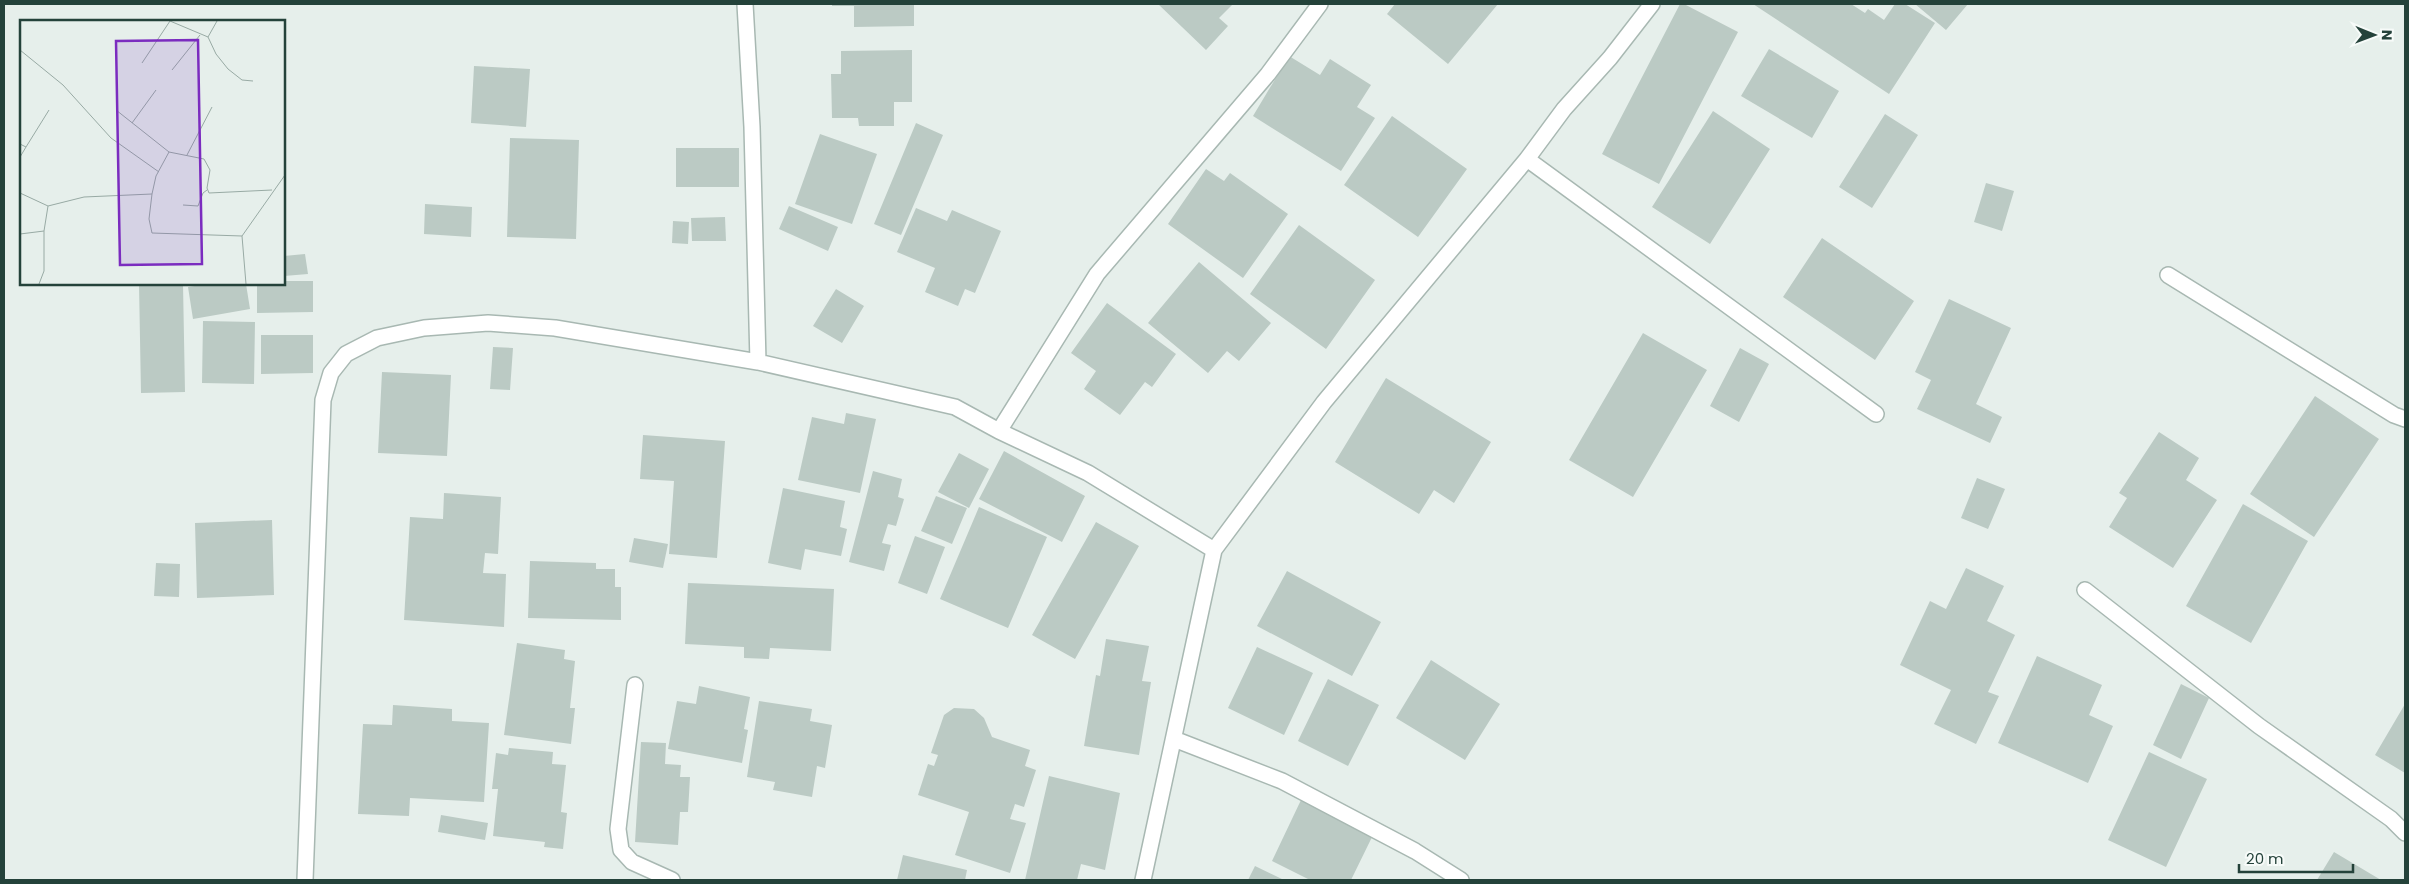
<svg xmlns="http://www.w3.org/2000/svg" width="2409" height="884" font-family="Poppins,sans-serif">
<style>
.building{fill:#bbcac4}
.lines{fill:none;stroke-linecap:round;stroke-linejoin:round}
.street-casing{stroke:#a8b8b2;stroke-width:18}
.street{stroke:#fff;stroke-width:15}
.inset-road{fill:none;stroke:#98aaa4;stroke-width:1}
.view{fill:#7b2cbf;fill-opacity:0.15;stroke:#7b2cbf;stroke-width:2.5}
.inset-edge{fill:none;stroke:#24423a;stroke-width:2.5}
</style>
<rect width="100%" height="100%" fill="#e6efeb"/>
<path class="building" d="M832,4H914V26L854,27V6H832Z
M1158,4H1233L1219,18L1228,26L1206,50Z
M1395,4H1498L1448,64L1387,14Z
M1680,4H1684L1738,32L1659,184L1602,154Z
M1753,4H1851L1865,13L1868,9L1884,20L1895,4H1905L1935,23L1889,94Z
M1915,4H1968L1946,30Z
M1769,49L1839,91L1812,138L1741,96Z
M912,50V102H894V126H859L858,118H832L831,74H841V51Z
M1289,56L1320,75L1330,59L1371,85L1357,107L1375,118L1341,171L1253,116Z
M474,66L530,69L526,127L471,123Z
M1713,111L1770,149L1710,244L1652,207Z
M1885,114L1918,135L1872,208L1839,187Z
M1392,116L1467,169L1418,237L1344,185Z
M916,123L943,135L901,235L874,224Z
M820,134L877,154L852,224L795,204Z
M510,138L579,140L576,239L507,237Z
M676,148H739V187H676Z
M1206,169L1224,181L1230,173L1288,214L1243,278L1168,224Z
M1986,183L2014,191L2002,231L1974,222Z
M425,204L472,207L471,237L424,234Z
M789,206L838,227L828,251L779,229Z
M916,208L947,221L952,210L1001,231L975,293L965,289L958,306L925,292L935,268L897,252Z
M725,217L726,241H692L691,218Z
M673,221L689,222L688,244L672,243Z
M1299,225L1375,280L1326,349L1250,294Z
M1822,238L1914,301L1875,360L1783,297Z
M305,254L308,274L284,276V256Z
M1199,262L1271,323L1239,361L1227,351L1208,373L1148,323Z
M284,281H313V312L257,313V284H284Z
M139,284H183L185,392L141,393Z
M208,284H246L250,309L193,319L188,287Z
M836,289L864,306L842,343L813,326Z
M1949,299L2011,328L1976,404L2002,417L1990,443L1917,409L1931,380L1915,372Z
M1107,303L1176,354L1152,387L1145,382L1120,415L1084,389L1096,371L1071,353Z
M203,321L255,322L254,384L202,383Z
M1643,333L1707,370L1633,497L1569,460Z
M261,335H313V373L261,374Z
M493,347L513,348L510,390L490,389Z
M1740,348L1769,364L1739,422L1710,406Z
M382,372L451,375L447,456L378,453Z
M1386,378L1491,442L1454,503L1434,490L1419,514L1335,462Z
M2315,396L2379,439L2314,537L2250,494Z
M846,413L876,419L860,493L798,480L812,417L844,424Z
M2159,432L2199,458L2186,480L2217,500L2173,568L2109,527L2127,498L2119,493Z
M643,435L725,441L717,558L669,554L674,481L640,479Z
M1004,451L1085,496L1062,542L979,499Z
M959,453L989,469L969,508L938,492Z
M873,471L902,479L898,497L904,499L896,526L888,524L882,543L891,545L884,571L849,562Z
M1977,478L2005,489L1988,529L1961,518Z
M783,488L845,501L840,527L847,529L841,556L805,549L801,570L768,563Z
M444,493L501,497L498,554L485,553L483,573L506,574L504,627L404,620L410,517L443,519Z
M936,496L967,508L952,544L921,531Z
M2243,504L2308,541L2251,643L2186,606Z
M979,507L1047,537L1008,628L940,599Z
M272,520L274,595L197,598L195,523Z
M1096,522L1139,546L1075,659L1032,635Z
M915,536L945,547L927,594L898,583Z
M634,538L668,544L663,568L629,562Z
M530,561L596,563V569H615V587H621V620L528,618Z
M156,563L180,564L179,597L154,596Z
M1966,568L2004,586L1987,621L2015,635L1988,692L1999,696L1976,744L1934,724L1951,690L1900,665L1930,601L1946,609Z
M1287,571L1381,622L1352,676L1257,626Z
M688,583L834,589L831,651L770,648L769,659L744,658V647L685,644Z
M1106,639L1149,646L1142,681L1151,682L1139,755L1084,746L1096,675L1100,676Z
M517,643L565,650L564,659L575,661L570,708H575L571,744L504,735Z
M1257,647L1313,673L1284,735L1228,708Z
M2037,656L2102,685L2089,715L2113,726L2088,783L1998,743Z
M1431,660L1500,704L1465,760L1396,718Z
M1328,679L1379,705L1348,766L1298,741Z
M2181,684L2209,698L2181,759L2153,745Z
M699,686L750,697L744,729L748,730L742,763L668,749L677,701L696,704Z
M759,701L812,709L810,721L832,725L825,768L817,766L812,797L773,790L775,782L747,777Z
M2405,704V773L2375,755Z
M393,705L452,709V721L489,723L484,802L410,798L409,816L358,814L363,724L392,725Z
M954,708L974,709L984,718L992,737L1030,750L1025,766L1036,770L1024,807L1015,804L1010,819L1026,823L1010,873L955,855L969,812L918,795L928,764L934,766L938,755L931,753L944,715Z
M641,742L666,743L665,764L681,765L680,777H690L688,812H680L678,845L635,842Z
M509,748L553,752L552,764L566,765L561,812L567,813L563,849L544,847L545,842L493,836L498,789H492L496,753L508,755Z
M2149,752L2207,779L2166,867L2108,840Z
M1049,776L1120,793L1105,870L1081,864L1077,880H1025Z
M1301,800L1373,835L1351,880H1310L1272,861Z
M441,815L488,823L485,840L438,832Z
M2334,852L2381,880H2317Z
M903,855L967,870L965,880H897Z
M1255,866L1284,880H1248Z"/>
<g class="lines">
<defs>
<path id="street" d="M745,4L752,127L758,362
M1527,159L1876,414
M2168,275L2394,415L2405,419
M999,431L1097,274L1268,74L1320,4
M2085,590L2259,726L2391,819L2405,833
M635,685L618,829L621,850L632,862L672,880
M1174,739L1282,781L1415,851L1461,880
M305,880L323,400L331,373L346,354L377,338L424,328L488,323L555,328L758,362L955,407L999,431L1088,473L1214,550
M1143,880L1214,550L1324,402L1527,159L1564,109L1610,58L1652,4"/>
</defs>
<use href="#street" class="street-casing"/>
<use href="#street" class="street"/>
</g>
<g transform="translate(20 20)">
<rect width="265" height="265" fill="#e6efeb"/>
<path class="inset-road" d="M150,1L188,17L197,1M188,17L196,34L208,49L222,60L233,61M0,30L43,65L91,118L139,152M122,43L150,1M152,50L180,15M96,90L149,132L184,139L190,150L187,168L189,173L252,170M112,103L136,70M0,124L6,127L0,137M6,127L29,90M149,132L136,156L132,174L129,199L132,213L222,216M167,135L192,87M0,173L28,186L64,177L132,174M163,185L178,186L183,173L187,170M0,214L24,211L28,186M19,264L24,251V211M226,264L222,216L265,155"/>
<path class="view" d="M178,20L182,244L100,245L96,21Z"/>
<rect width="265" height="265" class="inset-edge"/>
</g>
<rect width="2409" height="884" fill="none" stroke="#24423a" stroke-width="10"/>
<g transform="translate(2374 35) rotate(91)" stroke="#f7fbf9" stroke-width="4" paint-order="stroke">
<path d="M0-4L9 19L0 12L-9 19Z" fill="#24423a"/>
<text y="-8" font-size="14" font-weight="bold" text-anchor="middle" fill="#24423a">N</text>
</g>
<path d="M2239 864v8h114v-8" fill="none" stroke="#24423a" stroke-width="2.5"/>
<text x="2246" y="864" font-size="15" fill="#24423a" stroke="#f7fbf9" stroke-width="4" paint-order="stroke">20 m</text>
</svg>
